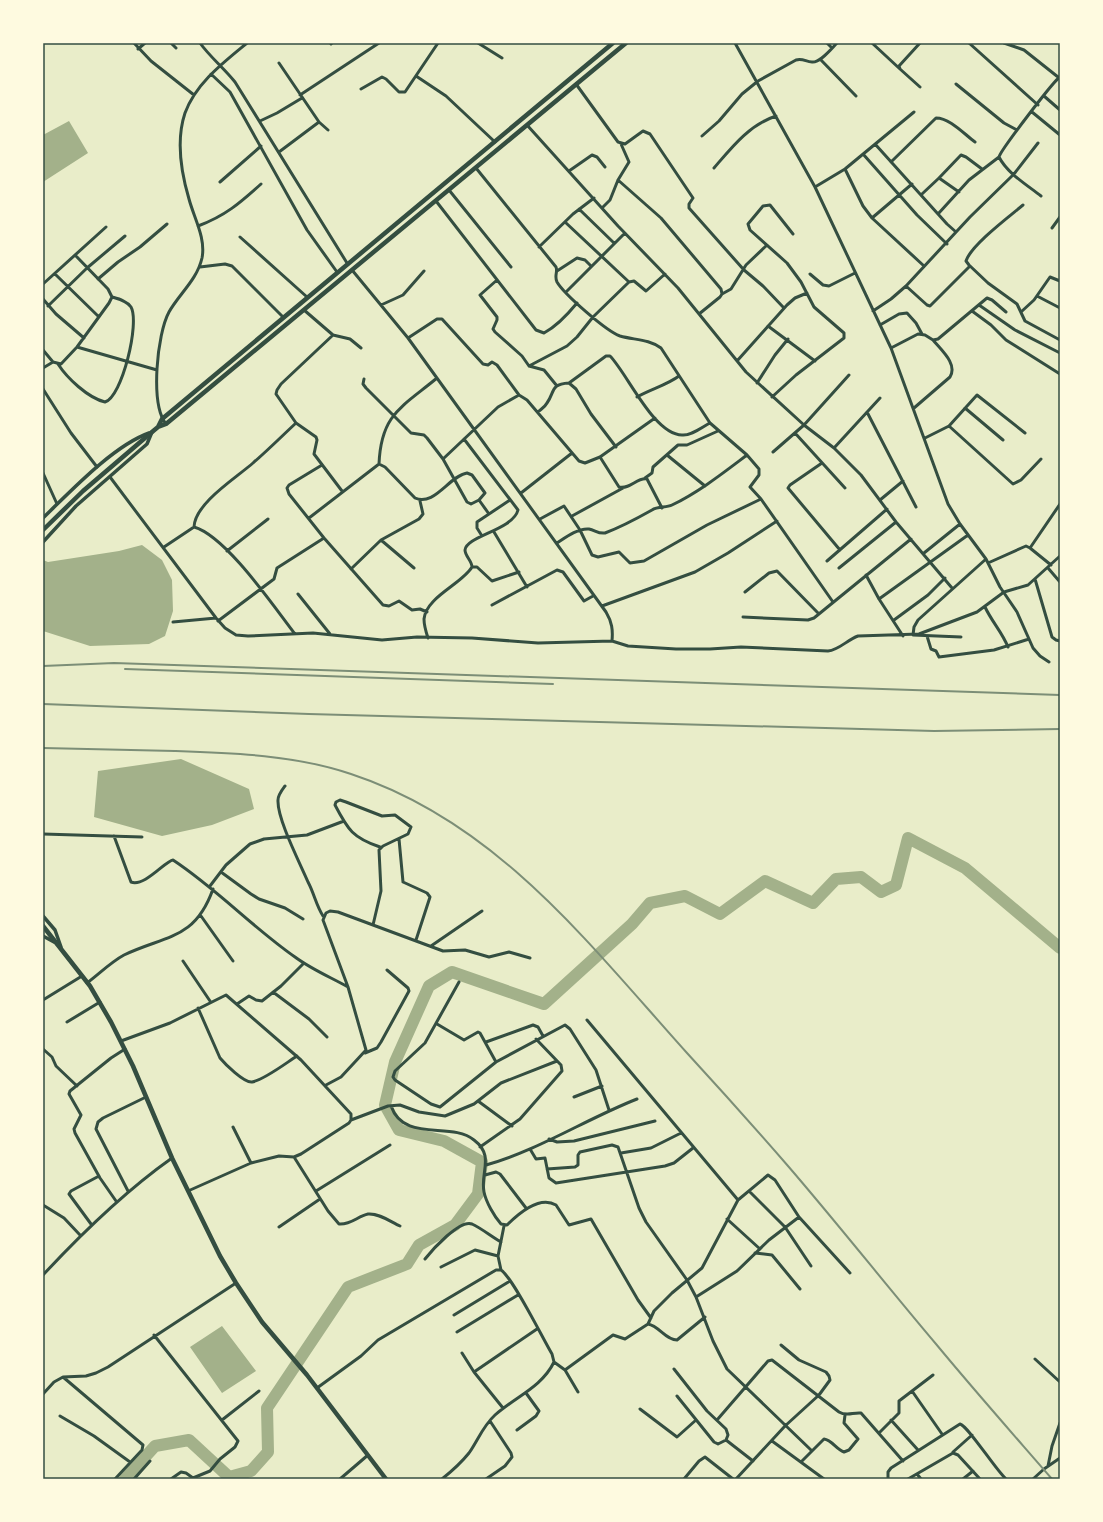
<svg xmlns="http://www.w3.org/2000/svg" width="1103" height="1522" font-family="'Work Sans',sans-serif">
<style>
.water{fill:#a3b18a}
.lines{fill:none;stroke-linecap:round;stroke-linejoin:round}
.river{stroke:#a3b18a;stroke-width:12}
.minor{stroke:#344e41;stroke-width:3}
.tertiary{stroke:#344e41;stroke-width:3.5}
.primary{stroke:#344e41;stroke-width:4.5}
.trunk{stroke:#344e41;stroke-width:4.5}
.rail{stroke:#7c8e77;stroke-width:2}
.neatline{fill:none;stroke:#344e41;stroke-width:1.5}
</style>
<rect width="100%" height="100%" fill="#e9edc9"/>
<path class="water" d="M69,121L88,153L43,182V135Z
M142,545L162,560L172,580L173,611L165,636L149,644L90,646L43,631V560L48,562L119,551Z
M181,759L249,789L254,809L212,825L162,836L94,817L98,771Z
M222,1326L256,1371L222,1393L190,1347Z"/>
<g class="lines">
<path class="river" d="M125,1479L155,1446L189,1440L229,1477L251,1471L268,1452L267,1408L348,1287L407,1264L419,1245L455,1225L478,1194L482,1162L444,1141L399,1130L385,1105L395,1062L429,986L452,972L544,1004L632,924L650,903L685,896L720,914L765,881L813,903L836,879L861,877L881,892L896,885L908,838L965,868L1060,948"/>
<path class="minor" d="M134,43L151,61L194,95
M171,43L176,48
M200,43C210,57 224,68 235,82L347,263
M478,43L502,58
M735,43L815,187L891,348L948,504L960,524L986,559L1000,587L1017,612L1033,648L1040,656L1049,662
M827,43L832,48
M872,43L900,69
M920,43L899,66L900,69L920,87
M969,43L1038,105
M1004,43L1024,50L1058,77
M331,44L332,43
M138,49L145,43
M820,59L856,96
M279,63L319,122
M211,74L230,92L307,230L337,272
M416,76L446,96L495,142
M576,84L618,142L625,144L643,131L650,134L693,198L689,204V208L744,270L763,286L784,308
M956,84L1004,123L1017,130
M361,89L382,77L386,79L399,92H405L438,43
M300,95L379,43
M1044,96L1060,110
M1032,112L1060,135
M260,121L277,113L302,98
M527,125L618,226L678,288L746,372L804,425L834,448L861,475L896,522L952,588
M702,136L719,121L742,94L758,81L796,60C803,58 806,62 812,62C820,63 831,49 837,43
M875,144L947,224L956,232
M279,152L319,122L328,130
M863,154L917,215L947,244
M891,162L936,118C950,118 964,134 975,142
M476,168L556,267C558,272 554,276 557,282C564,294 606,331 620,336C634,340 649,339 661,348L710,423L747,455L759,469V475L750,487L761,499L833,602
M714,168C732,147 749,125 776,116
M845,169L863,206L872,218L924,266
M569,171L592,155L597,157L605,167
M939,178L961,155L966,157L982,169
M618,180L661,218L721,289L722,294L720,297L699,314
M220,182L261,146
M815,187L845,169L914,112
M449,190L511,267
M922,194L939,178L959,192
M1041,196C1027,185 1007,173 999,157C1000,151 1055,79 1060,77
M436,201L536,330L544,333C557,326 568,314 577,303
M1023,205C1010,216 971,245 966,261L969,265L988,283L1017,304L1025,321L1060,340
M602,208L610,200L618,180L629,162L621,144
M579,209L614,243
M938,214L969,180L999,157
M872,218L912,184
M565,222L629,282
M198,226C225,216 240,203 261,184
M1052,228L1060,217
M240,237L307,297
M539,247L573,214L594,198
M200,267L225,264L232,266L283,317
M352,270L408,338L606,612C612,622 613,630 612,641
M557,271L577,258L585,260L591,266
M55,274L99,317
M810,274L823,285L829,286L855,273
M98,279L118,262L140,247L167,224
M497,280L480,295L497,317V320L493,329L495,332L522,356L529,366L544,370L557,386
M43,284L106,227
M906,286L927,305L930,306L970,266
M566,292L625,233
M722,294L731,289L746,265L767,245
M1037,296L1060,308
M43,299L56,314L84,338
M381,305L403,295L424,271
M979,305L1015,330L1060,353
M48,306L87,268L125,236
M304,310L333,335L350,339L361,348
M873,311L891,299L906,286L970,217L1014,174L1038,143
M972,311L991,325L1006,340L1060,374
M1021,312L1034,300L1050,277L1060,281
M880,325L899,314L907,313L916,323L922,334
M768,326L815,361
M333,335L281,384L277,390L276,394L296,423L316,437L317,440L314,454L342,491
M408,338L437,319H442L483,364L488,365L492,362L497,365L519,395
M77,347L157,370
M891,348L918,334L925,335L933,340L938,339L987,298L992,300L1006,312
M43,350L53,362
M737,361L787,305L795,298L807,293
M58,364C67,378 88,398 105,402C122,397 140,323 131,307C127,301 119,299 112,297
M529,366L567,346L577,337L593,317L629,282L634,281L646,291L665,274
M43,368L53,362L61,364L77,347L109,303L112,297L108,289L75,255
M364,379L363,384L366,388L411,433L424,435L427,438L443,459
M569,383L606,356H610C627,373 654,435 682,435C691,436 702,427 710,423
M757,383L775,355L788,339
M43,389L71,433L97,467
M637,397C651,389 667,385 679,376
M772,397L796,375L844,338V333L814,307L801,282L787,263L750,230L748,224L763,206L770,205L793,234
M914,408L950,377C958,364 941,350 933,340
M965,408L1003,440
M538,412C541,409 545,407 547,403C555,392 550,384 569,383L576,389L591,414L616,447
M867,412L916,507
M166,424C150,404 157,334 169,312C179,294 197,280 202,258C206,238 194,218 189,199C181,172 176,140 185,113C196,83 224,62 247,43
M949,426L1013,484L1021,480L1041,459
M795,433L845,488
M925,438L949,426L977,395L1025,433
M834,448L880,398
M773,452L804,425L849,375
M667,455L705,486
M600,457L619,487C630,490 637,477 647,479L662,508
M822,463L790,485L788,488L840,550
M379,464C381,414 402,407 437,378
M322,465L289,485L287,488L289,494L324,538L383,605L389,606L399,601L412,610L420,609L427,612
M43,473L57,504
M110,477L216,618L225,628L236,635L248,636L313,633L382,640L417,637L472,638L538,643L612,641L628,646L676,649H710L741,647L828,651C839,650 847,640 858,636L919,634L977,612L1004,592L1028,585L1060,556
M645,478L652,473L653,467L678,445H687L718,431
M521,493L572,453
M880,500L903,481
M489,514L479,500L471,504L467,502L443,459L498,407L519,395L527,400L579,461L585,463L600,457L655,418
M572,516L623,488
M309,518L379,464L385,467L415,498C434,507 449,476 467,473L472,475L485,493L479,500
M540,519L564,506L580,530L592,555L598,557L619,552L630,563L644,561L707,525L761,499
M194,527C195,503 236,478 253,463C268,450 282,436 296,423
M494,532L527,587
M482,536L477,528V522L510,500
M381,540L414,568
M557,543C566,537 578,528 589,529C595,530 598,534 605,533C621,527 636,519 652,510C658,506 666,508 672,505C699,492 723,473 747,455
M164,547L194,527C226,536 274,607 295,634
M1030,548L1060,504
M227,551L268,519
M924,553L960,524
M827,561L887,509
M988,563L1026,546L1030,548L1051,565
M472,567H477L492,581L519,572
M839,568L896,522
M1048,568L1060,582
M351,569L381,540L419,519L423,514L420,501
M866,575L879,599L903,636
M1035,579L1052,637L1056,640L1060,641
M745,592L769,573L777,571L819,614
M298,594L330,634
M879,599L968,535
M492,605L557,570L563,572L584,601L593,596
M602,606L695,572L728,553L777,521
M985,607C992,622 1002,632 1008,647
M743,617L808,620L814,618L911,539
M894,620L928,595L945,578
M218,621L274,579L277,568L324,538
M173,622L216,618
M927,636L931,649L936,651L939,657L994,650L1029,639
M961,637L913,635L914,627L918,620L986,559
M428,638C426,632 424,625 424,619C426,597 462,584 472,567C472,561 465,556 465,550C466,536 513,530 518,510L464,439
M285,786C282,790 278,795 278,800C277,819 300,863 308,882C314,893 316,905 323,916
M43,834L142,837
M114,836L131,882C145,887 165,861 173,860C217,889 252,927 295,957C311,969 330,977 348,987
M399,839L403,882L427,893L430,897L416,940
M221,872L251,894L259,899L285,908L303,919
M210,886L226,865L250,844L264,839L307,835L344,821
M201,916L233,961
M373,925L381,891L379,850L383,846L408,834L411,827L395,815L382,816L346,802L340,800L336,802L335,805C348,830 353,838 380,847
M431,946L482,911
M183,961L210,1001
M459,982L425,1043L395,1071L393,1077L395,1080L431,1104L440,1107L496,1062L565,1025L570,1029L596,1070L609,1110
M87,983C99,974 111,962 124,955C166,935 195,940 213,889
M273,992L309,1019L327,1037
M43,1000L82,976
M237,1004L249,996L256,1000L262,1001L281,986L304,963
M198,1008L220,1058C225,1064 244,1083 252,1082C264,1080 286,1063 297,1056
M587,1020L738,1200
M67,1022L100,1002
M437,1024L464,1040L478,1032L480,1033L496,1062
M121,1041L170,1023L226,995L301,1060L351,1114V1120L349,1123L301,1154L294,1157L279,1156L251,1163L188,1191
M486,1042L533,1025L538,1027L543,1036
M43,1049L52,1057L56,1066L77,1086
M365,1053L377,1048L381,1042L409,991L408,988L387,970
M326,1085L341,1077L366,1050L348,987L323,920L326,913L330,911L338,912L443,951L465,950L489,957L509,952L530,958
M574,1097L602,1086
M478,1101L512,1126
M391,1106C404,1143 451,1121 474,1140C495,1156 480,1172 484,1192C486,1202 494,1216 501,1224L507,1225C518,1214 539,1195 556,1205L569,1225L591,1219L638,1300L651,1318
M351,1120L388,1106L400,1105L419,1112L445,1116L474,1104L501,1083L557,1061
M233,1127L251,1163
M549,1139L557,1142L574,1141L655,1121
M480,1147L520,1119L562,1071L561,1065L536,1039
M530,1149L536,1159L545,1158L549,1178L556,1183L665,1166L674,1163L693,1148
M621,1153L651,1148L681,1133
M294,1157L328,1211L339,1224C351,1225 358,1216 368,1214C379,1213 391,1222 400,1226
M486,1165C539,1150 586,1119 637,1099
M547,1169L575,1167L578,1165V1155L580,1152L612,1145L618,1147L639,1208L646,1222L687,1280L696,1297L713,1341L727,1369L811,1450
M485,1175L496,1172L500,1174L526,1208
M128,1191L96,1129L98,1122L103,1118L146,1097
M316,1191L390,1145
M749,1191L785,1227L811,1266
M116,1201L100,1178L75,1133L74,1129L81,1115L69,1094L70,1091L111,1058L125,1049
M43,1205L64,1218L80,1235
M727,1219L760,1249
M91,1224L69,1194L71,1191L99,1176
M279,1227L320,1199
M755,1253L772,1255L800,1289
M425,1259C432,1250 460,1219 472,1224C481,1228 492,1237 501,1242
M441,1267L475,1250L498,1256
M501,1270L498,1256L504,1226
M43,1275C83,1232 124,1192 172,1158
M696,1297L737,1271L769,1240L799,1217
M454,1315L510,1281
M648,1324L654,1311L672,1293L702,1268L738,1200L768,1175L775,1180L799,1217L850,1273
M457,1332L518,1295
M154,1335L238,1441L235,1447L220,1459L210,1471L193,1478L186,1473L181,1472L171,1479
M462,1353L474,1372L503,1408
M1035,1359L1060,1382
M674,1369L707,1411L726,1429L728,1435L726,1440
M565,1370L613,1335L625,1339L648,1324C659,1326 666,1340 677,1340L705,1317
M474,1372L537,1329
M63,1377L143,1445L142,1450L115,1479
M317,1388L361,1356L378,1340L496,1270H501C513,1278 542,1337 552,1354L554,1362L565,1370L578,1392
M912,1391L942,1434
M43,1394L54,1382L63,1377L86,1376L96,1373L108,1367L236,1283
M677,1396L714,1442L718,1444L726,1440L753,1461
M640,1409L677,1437L696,1420
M60,1416L94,1436L130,1462
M222,1420L259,1391
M717,1420L768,1361L772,1360L839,1412C847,1417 853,1412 861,1413L903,1461
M891,1420L918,1450
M517,1430L536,1416L539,1411L526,1393
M879,1433L899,1413V1401L933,1375
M772,1441L824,1479
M953,1452L972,1435
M801,1462L824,1439C832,1440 836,1449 844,1452L849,1450L858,1439L844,1423L845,1415
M1048,1466L1052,1446L1060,1423
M917,1474L921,1479
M134,1479L150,1461
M340,1479L368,1455
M442,1479C452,1471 461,1463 469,1453C478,1440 483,1426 495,1415C515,1397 542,1387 554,1362
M486,1479L505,1466L512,1457L511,1453L490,1421
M684,1479L699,1461L705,1457L733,1479
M736,1479L785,1426L819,1395L830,1380L829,1376L826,1372L799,1360L781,1345
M888,1479V1472L891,1468L960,1424C968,1426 995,1469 1006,1479
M908,1479L953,1453L958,1455L980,1479
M963,1479L973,1471
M1033,1479L1044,1469L1060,1458"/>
<path class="tertiary" d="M43,518C71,491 113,446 149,433
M43,542L76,506L147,444L152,432
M43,916L55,930L61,947
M43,936L54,942"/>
<path class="primary" d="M158,427L166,424L207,390L626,43
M43,530L83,491L152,432L158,427L162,419L613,43"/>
<path class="trunk" d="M43,926L90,986L111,1022L133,1066L172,1158L220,1256L236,1283L262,1322L307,1375L386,1479"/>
<path class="rail" d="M43,666L114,663L1060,695
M125,669L553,684
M43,704L309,714L934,731L1060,729
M43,748C87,749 131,750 175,751C234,753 295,755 351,774C497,822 588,943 687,1053C721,1090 755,1128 788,1166C838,1224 886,1285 936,1344C974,1390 1013,1434 1052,1479"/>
</g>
<rect width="1103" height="1522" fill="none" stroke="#fefae0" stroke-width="88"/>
<rect x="44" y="44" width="1015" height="1434" class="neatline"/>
</svg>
